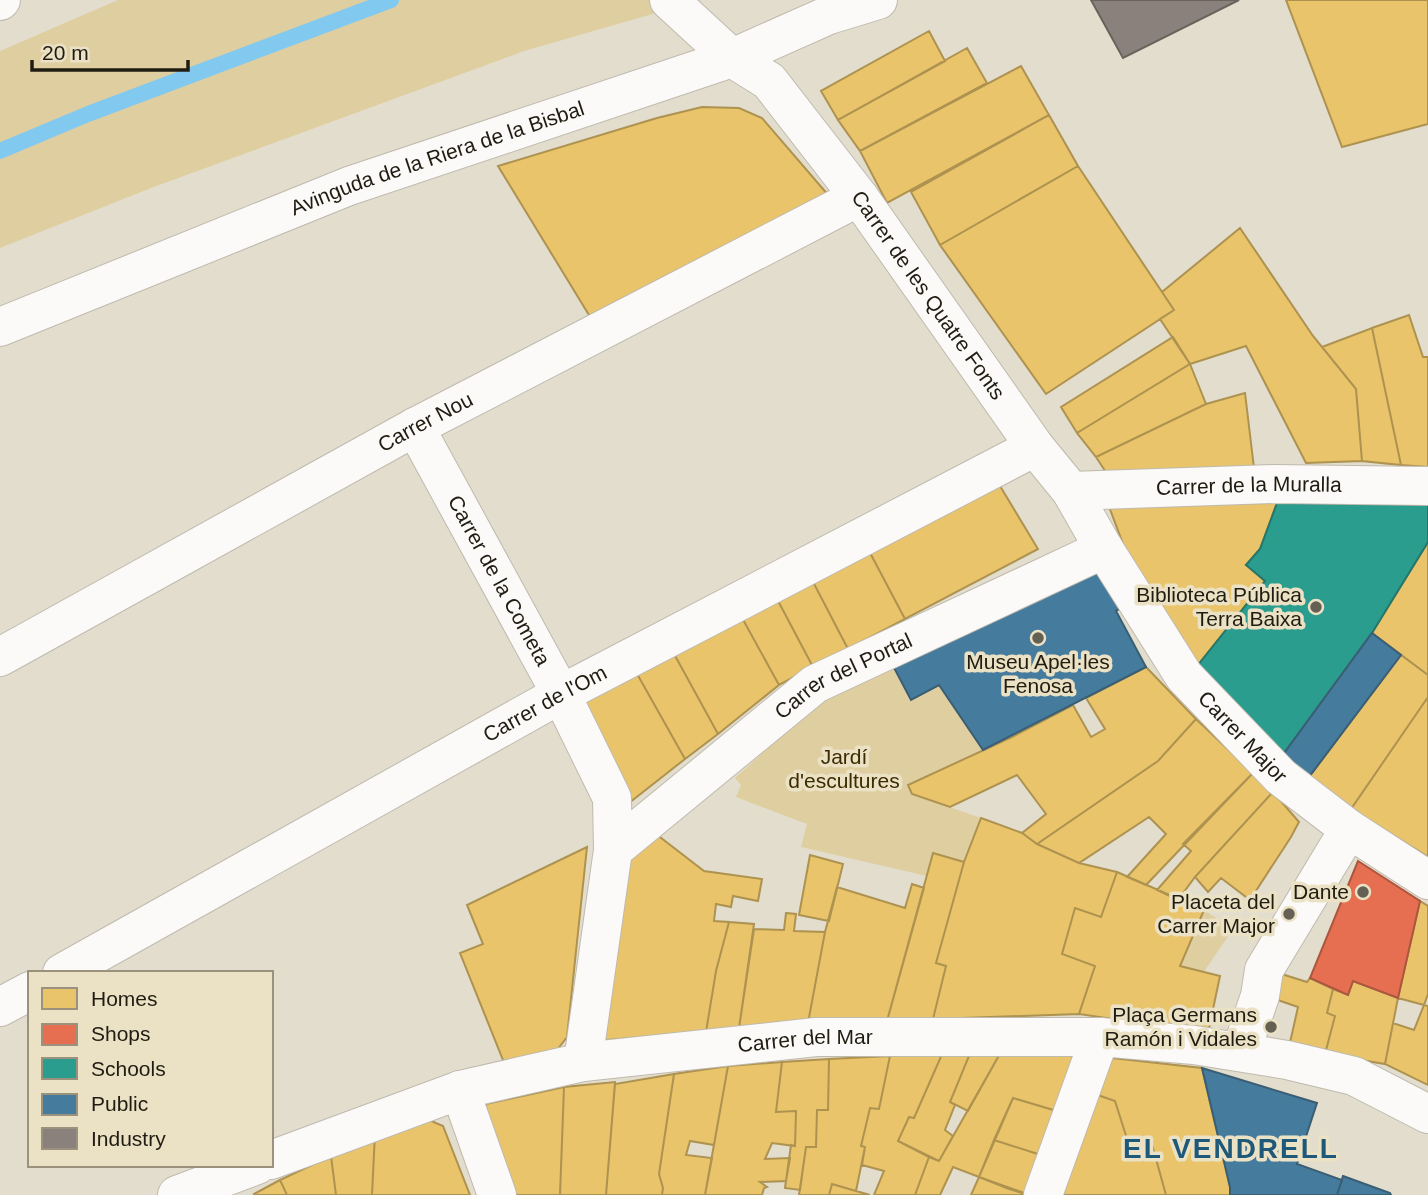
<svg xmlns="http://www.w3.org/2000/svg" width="1428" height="1195" font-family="Arial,sans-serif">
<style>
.green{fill:#dfcea0}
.homes{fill:#e9c46a;stroke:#ad9250;stroke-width:2}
.shops{fill:#e76f51;stroke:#ab563e;stroke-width:2}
.schools{fill:#2a9d8f;stroke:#27766a;stroke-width:2}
.public{fill:#457b9d;stroke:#3a5e73;stroke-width:2}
.industry{fill:#8a817c;stroke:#6a635c;stroke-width:2}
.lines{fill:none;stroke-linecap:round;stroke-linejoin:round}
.stream{stroke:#82c9ef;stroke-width:16}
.street-casing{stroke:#bfbaae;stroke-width:40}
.street{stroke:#fbfaf8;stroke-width:38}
.poi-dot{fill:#646053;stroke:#ebe1c5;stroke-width:2.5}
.labels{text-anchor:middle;stroke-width:7;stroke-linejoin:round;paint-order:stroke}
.street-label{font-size:21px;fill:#201c12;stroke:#ebe1c5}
.poi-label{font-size:21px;fill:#201c12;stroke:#ebe1c5;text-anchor:end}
.park-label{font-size:21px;fill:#3b2c00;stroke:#ebe1c5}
.district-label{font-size:28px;font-weight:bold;letter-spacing:2px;fill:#1f597a;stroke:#ebe1c5}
</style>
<rect width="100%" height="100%" fill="#e3ddcd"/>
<path class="green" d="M118,0H701L524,51L151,188L0,248V51Z
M892,664L911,700L939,685L983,750L909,784L912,794L981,818L964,862L927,876L801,847L807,824L736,797L741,785L735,778L826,696Z
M1204,910L1233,929L1203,973L1180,966Z"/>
<path class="homes" d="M1286,0H1428V124L1342,147Z
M929,31L945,61L838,120L821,91Z
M967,48L987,83L860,151L838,120Z
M1021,66L1049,115L887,203L860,151Z
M702,107L739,108L762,118L835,203L592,320L498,166L657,118Z
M1049,115L1078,166L940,245L911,192Z
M1078,166L1174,310L1046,394L940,245Z
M1240,228L1313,336L1356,389L1362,461L1306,463L1246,346L1190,364L1160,319L1174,310L1162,292Z
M1409,315L1423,357H1428V467L1401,465L1372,328Z
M1372,328L1383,380L1401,465L1362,461L1356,389L1322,347Z
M1173,337L1190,364L1077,433L1061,407Z
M1190,364L1206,404L1096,457L1077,433Z
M1245,393L1254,468L1111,480L1096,457L1206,404Z
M997,481L1038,549L905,619L868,549Z
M1277,503L1260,549L1246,565L1265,581L1194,670L1125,549L1108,504Z
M1428,542V675L1372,633Z
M868,549L905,619L848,649L811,578Z
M811,578L848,649L813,667L776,597Z
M776,597L813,667L779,685L741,616Z
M741,616L779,685L718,734L673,652Z
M673,652L718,734L685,759L636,672Z
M1401,655L1428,675V697L1351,809L1309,777Z
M1146,667L1196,719L1158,761L1037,844L1022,833L1046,814L1017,775L950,807L912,794L908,785L1012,737L1073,705L1091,737L1105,729L1086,698Z
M636,672L685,759L629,803L576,704Z
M1428,697V857L1351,809Z
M1196,719L1253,773L1146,885L1127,877L1166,834L1149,817L1079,863L1037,844L1158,761Z
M1253,773L1273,792L1195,877L1178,900L1157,890L1191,851L1183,844Z
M1273,792L1299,822L1291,837L1250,900L1221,878L1208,892L1195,877Z
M981,818L1022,833L1037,844L1079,863L1117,872L1101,917L1075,908L1062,954L1095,966L1079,1014L933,1019L946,966L936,963L964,862Z
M656,834L704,871L762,879L758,901L733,896L731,907L716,904L714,921L729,922L716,971L706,1032L595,1041L620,863Z
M587,847L567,1037L557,1050L505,1065L460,953L483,944L467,905Z
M933,853L964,862L936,963L946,966L933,1019L887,1021Z
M810,855L843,864L829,921L799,915Z
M1117,872L1204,910L1180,966L1220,976L1208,1033L1079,1014L1095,966L1062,954L1075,908L1101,917Z
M912,884L924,888L887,1021L808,1023L825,932L837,887L905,908Z
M1420,901L1428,906V994L1424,1005L1398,998Z
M786,913L796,914L794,931L825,932L808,1023L739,1028L754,929L784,930Z
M729,922L754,924L739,1028L706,1032L716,971Z
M1272,971L1307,982L1310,978L1333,989L1327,1013L1335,1016L1325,1054L1289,1047L1298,1007L1266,996Z
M1353,981L1398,998L1385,1064L1325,1054L1335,1016L1327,1013L1333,989L1348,995Z
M1424,1005L1428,1006V1085L1385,1064L1393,1023L1414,1030Z
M1002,1050L1080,1057L1060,1112L1013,1098L979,1177L953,1167L940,1195H915L929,1157L939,1161Z
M1002,1050L968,1111L950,1102L971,1051Z
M971,1051L950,1102L955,1105L945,1130L953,1136L939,1161L898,1141L909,1117L914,1118L943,1052Z
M943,1052L914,1118L909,1117L898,1141L929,1157L915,1195H874L884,1171L862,1165L865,1147L861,1146L870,1108L879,1109L890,1056Z
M890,1056L879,1109L870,1108L861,1146L865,1147L856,1191L832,1184L829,1195H799L806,1147H816L817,1110H828L829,1059Z
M1103,1057L1202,1068L1230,1187V1195H1166L1151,1141L1129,1145L1115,1101L1092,1093Z
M829,1059L828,1110H817L816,1147H806L800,1190L785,1188L791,1145L795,1146L796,1111L776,1112L782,1062Z
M782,1062L776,1112L796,1111L795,1146L772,1143L765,1159L790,1158L786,1181L760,1182L767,1187L764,1188L762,1195H705L728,1066Z
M728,1066L714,1145L690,1141L686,1155L712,1158L705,1195H662L663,1188L659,1174L674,1074Z
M674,1074L659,1174L663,1188L662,1195H606L615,1084Z
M615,1082L606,1195H560L564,1087Z
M564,1087L560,1195H507L487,1135L486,1104Z
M1092,1093L1115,1101L1129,1145L1151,1141L1166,1195H1063Z
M1013,1098L1060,1112L1044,1156L994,1140Z
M429,1120L443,1126L470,1195H372L375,1133Z
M375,1133L372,1195H336L331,1156Z
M994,1140L1044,1156L1030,1195L979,1177Z
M331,1156L336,1195H287L280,1180Z
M979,1177L1009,1189L1029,1195H971Z
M280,1180L287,1195H255L254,1194Z
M832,1184L856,1191L870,1195H829Z"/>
<path class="shops" d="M1358,861L1420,901L1398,998L1353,981L1348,995L1310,978Z"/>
<path class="schools" d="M1277,503L1428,505V542L1372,633L1282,756L1194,670L1265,581L1246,565L1260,549Z"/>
<path class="public" d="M1125,549L1146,594L1116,611L1146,667L983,750L939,685L911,700L892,664Z
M1372,633L1401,655L1309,777L1282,756Z
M1202,1068L1317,1103L1297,1164L1342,1180L1337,1195H1230V1187Z
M1343,1176L1390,1193L1391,1195H1337Z"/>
<path class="industry" d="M1091,0H1239L1123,58Z"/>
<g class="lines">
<path class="stream" d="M0,151L88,114L391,0"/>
<defs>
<g id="street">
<path id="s1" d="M669,0L732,58L769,81L859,197L1035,447L1071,491L1104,549L1184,676L1281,777L1349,829L1428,880"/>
<path d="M0,1L1,0"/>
<path id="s2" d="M0,327L349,186L732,58L829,15L878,0"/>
<path id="s3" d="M415,427L561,694L612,798L613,850L583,1062"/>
<path id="s4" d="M1071,491L1275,484L1428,486"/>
<path id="s5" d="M0,657L415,427L859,197"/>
<path id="s6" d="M613,850L815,684L1104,549"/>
<path id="s7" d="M62,973L561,694L1035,447"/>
<path d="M0,1007L30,991"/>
<path d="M1241,1051L1260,996L1264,970L1349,829"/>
<path d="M460,1090L497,1195"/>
<path id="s8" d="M271,1160L460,1090L583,1062L816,1037H1100L1194,1045L1287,1060L1354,1076L1428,1114"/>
<path d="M177,1195L257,1165"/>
<path d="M1043,1195L1100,1037"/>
</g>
</defs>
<use href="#street" class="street-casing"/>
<use href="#street" class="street"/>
</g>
<g class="poi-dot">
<circle cx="1316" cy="607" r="7"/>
<circle cx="1038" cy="638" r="7"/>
<circle cx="1363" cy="892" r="7"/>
<circle cx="1289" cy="914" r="7"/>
<circle cx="1271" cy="1027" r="7"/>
</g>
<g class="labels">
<g class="street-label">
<text dy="7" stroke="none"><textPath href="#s2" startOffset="469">Avinguda de la Riera de la Bisbal</textPath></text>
<text dy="7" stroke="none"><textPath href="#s1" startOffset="396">Carrer de les Quatre Fonts</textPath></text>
<text dy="7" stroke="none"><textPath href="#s5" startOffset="486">Carrer Nou</textPath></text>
<text dy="7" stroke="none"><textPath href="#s4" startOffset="178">Carrer de la Muralla</textPath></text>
<text dy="7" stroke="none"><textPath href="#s3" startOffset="175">Carrer de la Cometa</textPath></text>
<text dy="7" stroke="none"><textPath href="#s6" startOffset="290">Carrer del Portal</textPath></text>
<text dy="7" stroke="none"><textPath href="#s7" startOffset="553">Carrer de l'Om</textPath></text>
<text dy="7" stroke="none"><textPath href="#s1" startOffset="940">Carrer Major</textPath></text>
<text dy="7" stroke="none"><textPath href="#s8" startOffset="551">Carrer del Mar</textPath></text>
</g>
<g class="poi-label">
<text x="1302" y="602">Biblioteca Pública<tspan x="1302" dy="24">Terra Baixa</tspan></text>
<text x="1038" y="669" text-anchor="middle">Museu Apel·les<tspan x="1038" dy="24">Fenosa</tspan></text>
<text x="1349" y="899">Dante</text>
<text x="1275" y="909">Placeta del<tspan x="1275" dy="24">Carrer Major</tspan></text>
<text x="1257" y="1022">Plaça Germans<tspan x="1257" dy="24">Ramón i Vidales</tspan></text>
</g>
<g class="park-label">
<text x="844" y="764">Jardí<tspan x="844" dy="24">d'escultures</tspan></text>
</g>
<g class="district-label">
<text x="1231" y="1158">EL VENDRELL</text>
</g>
</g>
<rect x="28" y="971" width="245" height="196" fill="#ebe1c5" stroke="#9a927d" stroke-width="2"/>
<rect x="42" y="988" width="35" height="21" fill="#e9c46a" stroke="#9a927d" stroke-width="2"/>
<text x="91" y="1006" font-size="21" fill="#201c12">Homes</text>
<rect x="42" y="1024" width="35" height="21" fill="#e76f51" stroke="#9a927d" stroke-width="2"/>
<text x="91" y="1041" font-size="21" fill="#201c12">Shops</text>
<rect x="42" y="1058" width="35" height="21" fill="#2a9d8f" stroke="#9a927d" stroke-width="2"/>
<text x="91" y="1076" font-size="21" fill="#201c12">Schools</text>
<rect x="42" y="1094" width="35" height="21" fill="#457b9d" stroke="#9a927d" stroke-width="2"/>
<text x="91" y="1111" font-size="21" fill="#201c12">Public</text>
<rect x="42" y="1128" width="35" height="21" fill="#8a817c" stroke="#9a927d" stroke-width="2"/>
<text x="91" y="1146" font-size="21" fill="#201c12">Industry</text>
<path d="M32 60v10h156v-10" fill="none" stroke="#201c12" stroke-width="3.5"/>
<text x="42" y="60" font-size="21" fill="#201c12" stroke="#ebe1c5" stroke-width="5" paint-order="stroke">20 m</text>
</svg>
